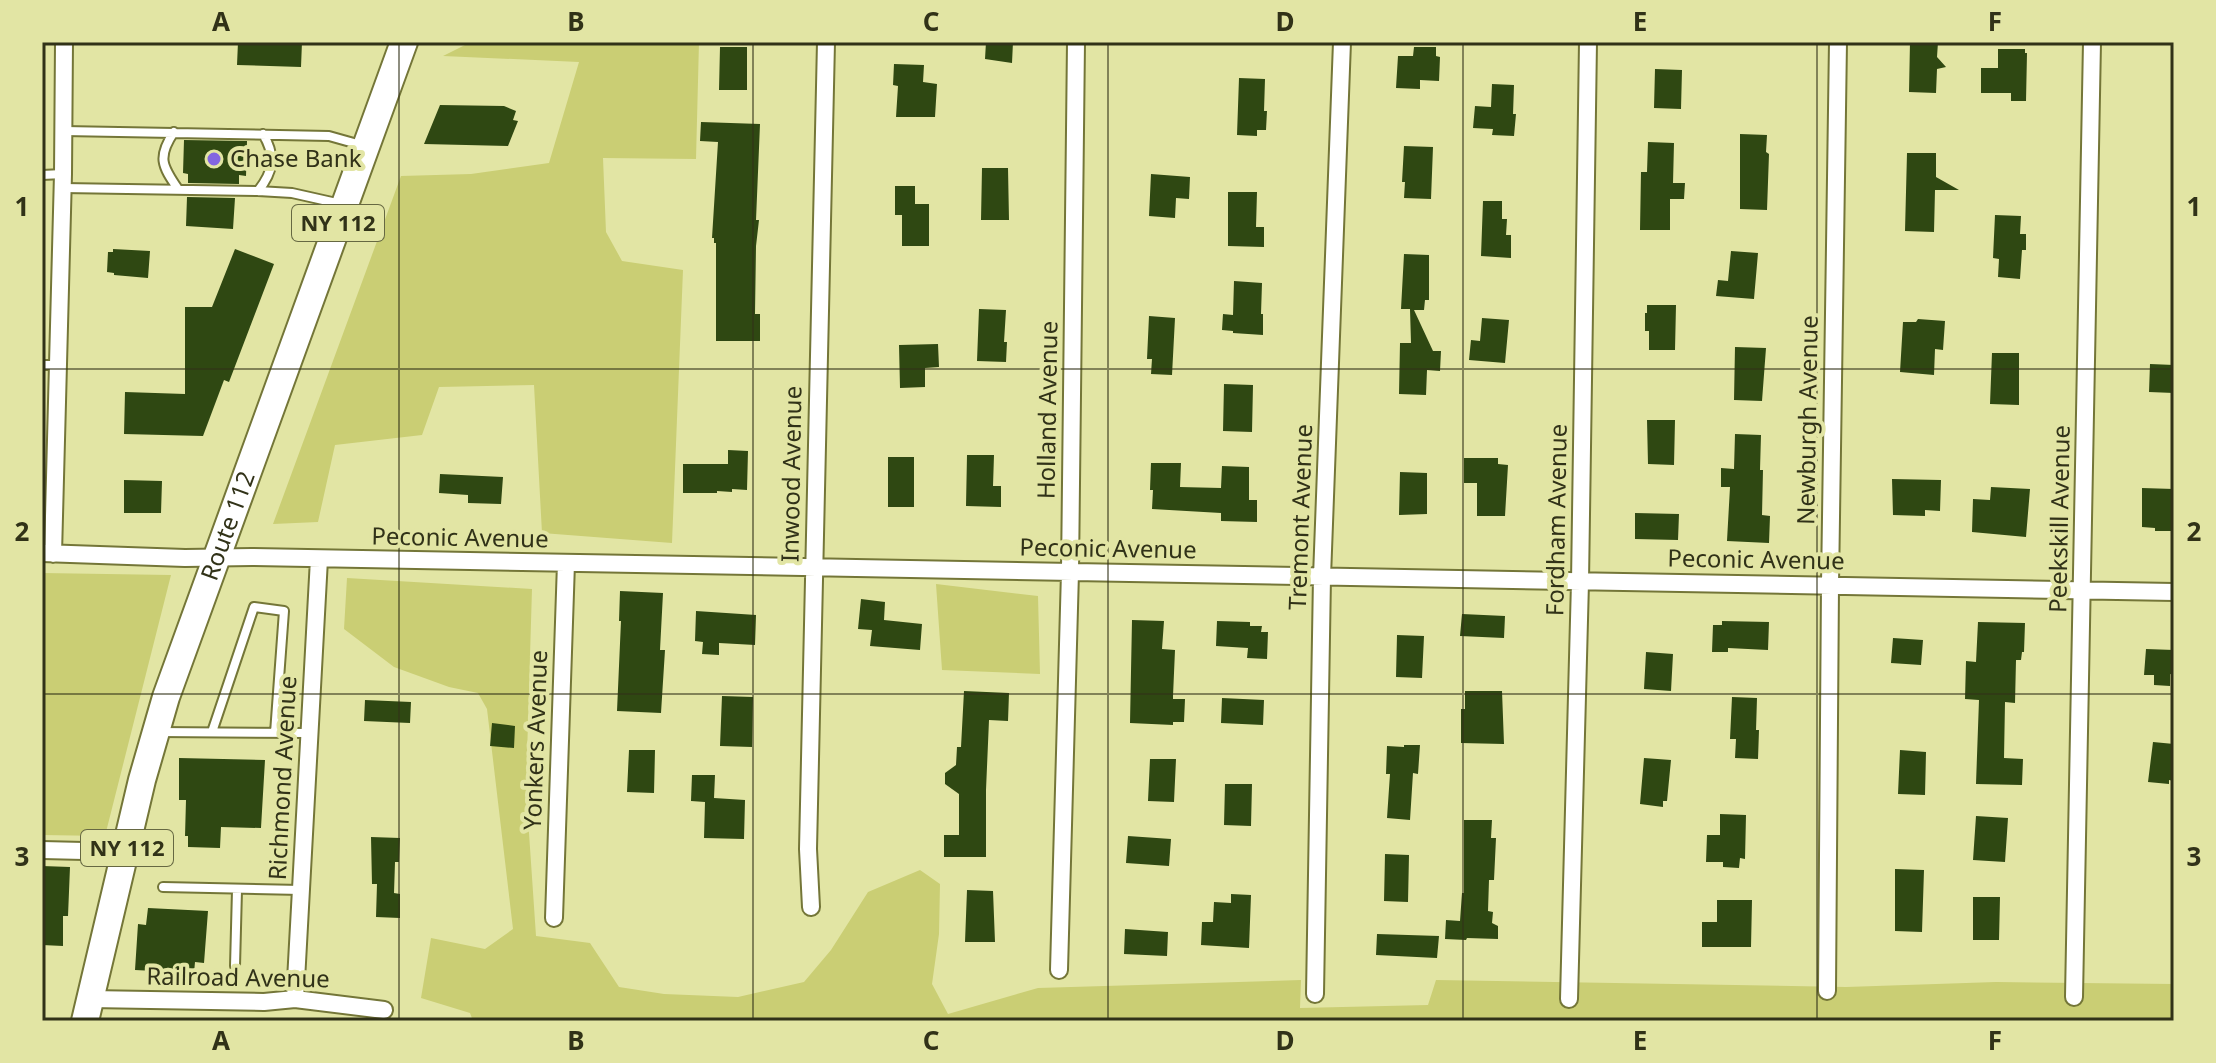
<svg xmlns="http://www.w3.org/2000/svg" width="2216" height="1063" font-family="'Noto Sans',sans-serif">
<style>
.green{fill:#cace74}
.building{fill:#2f4812}
.lines{fill:none;stroke-linecap:round;stroke-linejoin:round}
.lane-casing{stroke:#747638;stroke-width:12}
.street-casing{stroke:#747638;stroke-width:20}
.primary-casing{stroke:#747638;stroke-width:30}
.lane{stroke:#fff;stroke-width:8}
.street{stroke:#fff;stroke-width:16}
.primary{stroke:#fff;stroke-width:26}
.grid{fill:none;stroke:#313218;stroke-width:2;stroke-opacity:0.55}
.poi-dot{fill:#8366e1;stroke:#e2e5a4;stroke-width:3}
.labels{text-anchor:middle;stroke-width:8;stroke-linejoin:round;paint-order:stroke}
.shield{fill:#e2e5a4;stroke:#666842;stroke-width:2}
.shield-label{font-size:22px;font-weight:bold;fill:#313218}
.poi-label{font-size:24px;fill:#313218;stroke:#e2e5a4;text-anchor:start}
.street-label{font-size:24px;fill:#313218;stroke:#e2e5a4}
.neatline{fill:none;stroke:#313218;stroke-width:3}
.grid-label{font-size:26px;text-anchor:middle;font-weight:bold;fill:#313218}
</style>
<rect width="100%" height="100%" fill="#e2e5a4"/>
<path class="green" d="M471,42H699L696,159L603,158L606,232L622,261L683,270L672,543L542,533L534,385L439,387L422,435L335,445L318,522L273,524L401,176L471,174L549,163L579,62L443,56Z
M42,573L171,575L105,836L42,835Z
M347,578L532,589L526,789L536,936L590,943L619,987L664,994L738,997L804,982L831,950L868,892L920,870L940,884L939,934L932,984L948,1014L1038,988L1301,980L1300,1008L1428,1005L1436,980L1846,987L1996,982L2174,984V1021H473L470,1013L421,998L431,938L485,949L513,929L487,709L478,693L449,687L394,667L344,629Z
M936,584L1038,596L1040,674L942,670Z"/>
<path class="building" d="M238,42H302L301,67L237,65Z
M986,42H1013L1012,63L985,59Z
M1910,42H1938L1937,57L1946,67L1937,69L1936,93L1909,92Z
M720,47H747V90H719Z
M1414,47H1436V56L1440,57L1439,81L1420,80V89L1396,88L1398,56H1413Z
M1998,49H2025V53H2027L2026,101H2011V93H1981V68H1998Z
M894,64L924,65L923,82L937,84L935,117H896L898,86L893,85Z
M1655,69L1682,70L1681,109L1654,108Z
M1239,78L1265,79L1264,111H1267L1266,130H1257V136L1237,135Z
M1492,84L1514,85L1513,114H1516L1514,136L1492,135L1493,129L1473,128L1475,106L1491,107Z
M440,105L504,106L516,111L513,120L518,121L508,146L424,144Z
M701,122L760,124L756,220H759L756,246L755,314H760V341H716V243H714V238H712L718,142L700,141Z
M1740,134L1767,135L1766,152L1769,154L1767,210L1740,209Z
M184,140L247,141L246,176L239,175V184L188,183V174L183,173Z
M1648,142L1674,143L1673,183H1685L1684,199H1670V230H1640L1641,172H1647Z
M1404,146L1433,147L1431,199L1404,198L1405,182H1402Z
M1907,153H1936V177L1959,190H1935L1934,232L1905,231Z
M982,168H1008L1009,220H981Z
M1151,174L1190,177L1189,199L1176,198L1175,218L1149,216Z
M895,186H915V204H929V246H902V215H895Z
M1228,192H1257L1256,227H1264V247L1228,246Z
M187,197L235,198L233,229L186,226Z
M1483,201H1502V219H1507L1506,235H1511V258L1481,256Z
M1995,215L2021,216L2020,234H2026V250H2022L2020,279L1998,277L1999,259L1993,258Z
M113,249L150,251L148,278L114,275V273L107,272L108,252H113Z
M235,249L274,264L229,382L224,380L203,436L124,434L125,392L185,394V307H212Z
M1731,251L1758,253L1754,299L1716,296L1718,280L1728,281Z
M1404,254L1429,255V300H1425L1424,310H1414L1433,351H1441L1440,371L1427,370L1426,395L1399,394L1400,343H1411L1410,309H1401Z
M1234,281L1262,283L1261,314H1263V335L1233,333V331L1222,330L1223,314L1233,315Z
M1647,305H1676L1675,350H1649V331H1645V313H1647Z
M979,309L1006,310L1004,342H1007L1006,362L977,361Z
M1149,316L1175,318L1172,375L1151,374L1152,359H1147Z
M1482,318L1509,320L1505,363L1469,360L1471,340L1480,341Z
M1918,319L1945,321L1943,350L1935,349L1934,375L1900,372L1903,322H1916Z
M938,344L939,367L925,368V387L900,388L899,345Z
M1735,347L1766,348L1762,401L1734,400Z
M1992,353H2019V405L1990,404Z
M2150,364L2174,365V393L2149,392Z
M1224,384L1253,385L1252,432L1223,431Z
M1647,420H1675L1674,465L1648,464Z
M1735,434L1761,435L1760,470H1763L1762,515L1770,516L1769,543L1727,541L1730,487H1721V468L1734,469Z
M728,450L748,451L747,490L732,489V492L717,491V493H683V464H728Z
M967,455H994L993,486H1001V507L966,506Z
M888,457H914V507H888Z
M1464,458H1498V464L1508,465L1505,516H1477V483H1464Z
M1151,463H1181L1180,487L1221,488L1222,466L1249,467V500H1257V522L1221,521V513L1152,509L1153,490H1150Z
M1400,472L1427,473V514L1399,515Z
M440,474L503,477L501,504L468,503V495L439,493Z
M1892,479L1941,480L1940,511L1925,510V516L1893,515Z
M124,480L162,481L161,513H124Z
M1991,487L2030,489L2026,537L1972,532L1973,499L1990,500Z
M2142,488L2174,489V531H2155V528L2142,527Z
M1635,513L1679,514L1678,540L1635,539Z
M620,591L663,593L660,650H665L661,713L617,711L621,621H619Z
M861,599L885,602L884,620L922,624L920,650L870,646L872,630L858,629Z
M696,611L756,615L755,645L719,643V655L702,654L703,642L695,641Z
M1462,614L1505,616L1504,638L1460,636Z
M1132,620L1164,621L1162,649L1175,650L1173,696V699H1185L1184,722H1173V725L1130,723Z
M1217,621L1250,622V626H1262L1261,632H1268L1267,659L1247,658L1248,648L1216,646Z
M1722,621L1769,622L1768,650L1728,648V652H1712L1713,625H1722Z
M1978,622L2025,623L2024,652H2022L2021,660H2016L2015,703L2005,702L2004,758L2023,759L2022,785L1976,784L1979,700L1965,699L1966,661L1976,662Z
M1397,635L1424,636L1422,678L1396,677Z
M1893,638L1923,640L1921,665L1891,663Z
M2146,649L2174,650V675L2170,674V686L2154,685V675H2144Z
M1646,652L1673,654L1671,691L1644,689Z
M964,691L1009,693L1008,721L989,720L986,790V857H944V835H959V794L945,784V773L956,765L957,747H961Z
M1465,691H1502L1504,744L1461,743V709H1465Z
M722,696L753,697L752,747L720,746Z
M1732,697L1757,698L1756,730H1759L1758,759L1735,758L1736,739H1730Z
M1222,698L1264,700L1263,725L1221,723Z
M365,700L411,702L410,723L364,721Z
M492,723L515,726L514,748L490,746Z
M2153,742L2174,744V781L2169,780V784L2148,782Z
M1404,745H1420L1418,774L1413,773L1410,820L1387,818L1390,774H1386L1387,746L1404,747Z
M629,750H655L654,793L627,792Z
M1900,750L1926,752L1925,795L1898,794Z
M179,758L265,760L261,828L221,827L220,848L188,847V836H185L186,800H179Z
M1644,758L1671,760L1667,801H1663V807L1640,804Z
M1150,759H1176L1174,802L1148,801Z
M692,775H715L714,798L745,800L744,839L704,838L705,802L691,801Z
M1225,784H1252L1251,826L1224,825Z
M1720,814L1746,815L1745,859L1740,858L1739,868L1723,867V862H1706L1707,835H1720Z
M1976,816L2008,818L2005,862L1973,860Z
M1464,820H1492L1491,838H1496L1494,880H1489L1488,911L1493,912L1492,923L1498,926V939L1467,938L1466,940L1445,939L1446,920L1460,921L1462,893H1464Z
M1128,836L1171,839L1169,866L1126,863Z
M371,837L400,838L399,862H395L394,893L400,894V918L376,917L377,884H372Z
M1385,854L1409,855L1408,902L1384,901Z
M42,866L70,867L68,916H63V946L42,945Z
M1895,869L1924,870L1922,932L1895,931Z
M967,890L993,891L995,942H965Z
M1231,894L1251,895L1249,948L1201,945L1202,922H1213L1214,902L1231,903Z
M1973,897H2000L1999,940H1973Z
M1717,900H1752L1751,947H1702V922H1717Z
M148,908L208,911L204,963L195,962L194,973L135,970L138,924L146,925Z
M1125,929L1168,932L1167,956L1124,954Z
M1377,934L1439,936L1437,958L1376,955Z"/>
<g class="lines">
<defs>
<path id="lane" d="M64,131L329,136L361,145
M174,132C157,157 162,166 178,189
M42,175L63,174
M63,188L258,191L292,193L341,204
M258,191C274,171 276,156 263,134
M42,365H57
M158,732L309,733
M212,732L254,607L284,611L275,733
M163,887L301,890
M235,966L237,890"/>
<path id="street" d="M42,553L185,558L252,557L2174,592
M53,554L63,174L64,42
M42,850L126,852
M811,907L808,849L826,42
M554,918L566,563
M1059,970L1070,572L1076,42
M1827,991L1830,585L1838,42
M1315,994L1322,577L1342,42
M2074,997L2092,42
M90,999L264,1002L295,999L384,1010
M295,999L319,559
M1569,999L1580,582L1588,42"/>
<g id="primary">
<path id="s1" d="M85,1021L142,780L166,697L404,42"/>
</g>
</defs>
<use href="#lane" class="lane-casing"/>
<use href="#street" class="street-casing"/>
<use href="#primary" class="primary-casing"/>
<use href="#lane" class="lane"/>
<use href="#street" class="street"/>
<use href="#primary" class="primary"/>
</g>
<path class="grid" d="M399,42V1021M753,42V1021M1108,42V1021M1463,42V1021M1817,42V1021M42,369H2174M42,694H2174"/>
<circle class="poi-dot" cx="214" cy="159" r="8"/>
<g class="labels">
<g class="shield">
<rect x="292" y="205" width="92" height="36" rx="6"/>
<rect x="81" y="830" width="92" height="36" rx="6"/>
</g>
<g class="shield-label">
<text x="338" y="231">NY 112</text>
<text x="127" y="856">NY 112</text>
</g>
<g class="poi-label">
<text x="230" y="167">Chase Bank</text>
</g>
<g class="street-label">
<text transform="translate(1048 410) rotate(-89)" y="8">Holland Avenue</text>
<text transform="translate(1808 420) rotate(-89)" y="8">Newburgh Avenue</text>
<text transform="translate(792 474) rotate(-89)" y="8">Inwood Avenue</text>
<text transform="translate(1301 517) rotate(-88)" y="8">Tremont Avenue</text>
<text transform="translate(2060 519) rotate(-89)" y="8">Peekskill Avenue</text>
<text transform="translate(1557 520) rotate(-89)" y="8">Fordham Avenue</text>
<text dy="8" stroke="none"><textPath href="#s1" startOffset="516">Route 112</textPath></text>
<text transform="translate(460 538) rotate(1)" y="8">Peconic Avenue</text>
<text transform="translate(1108 549) rotate(1)" y="8">Peconic Avenue</text>
<text transform="translate(1756 560) rotate(1)" y="8">Peconic Avenue</text>
<text transform="translate(536 740) rotate(-88)" y="8">Yonkers Avenue</text>
<text transform="translate(283 778) rotate(-87)" y="8">Richmond Avenue</text>
<text transform="translate(238 978) rotate(1)" y="8">Railroad Avenue</text>
</g>
</g>
<rect width="2216" height="1063" fill="none" stroke="#e2e5a4" stroke-width="88"/>
<rect x="44" y="44" width="2128" height="975" class="neatline"/>
<g class="grid-label">
<text x="221" y="31">A</text>
<text x="576" y="31">B</text>
<text x="931" y="31">C</text>
<text x="1285" y="31">D</text>
<text x="1640" y="31">E</text>
<text x="1995" y="31">F</text>
<text x="22" y="216">1</text>
<text x="2194" y="216">1</text>
<text x="22" y="541">2</text>
<text x="2194" y="541">2</text>
<text x="22" y="866">3</text>
<text x="2194" y="866">3</text>
<text x="221" y="1050">A</text>
<text x="576" y="1050">B</text>
<text x="931" y="1050">C</text>
<text x="1285" y="1050">D</text>
<text x="1640" y="1050">E</text>
<text x="1995" y="1050">F</text>
</g>
</svg>
